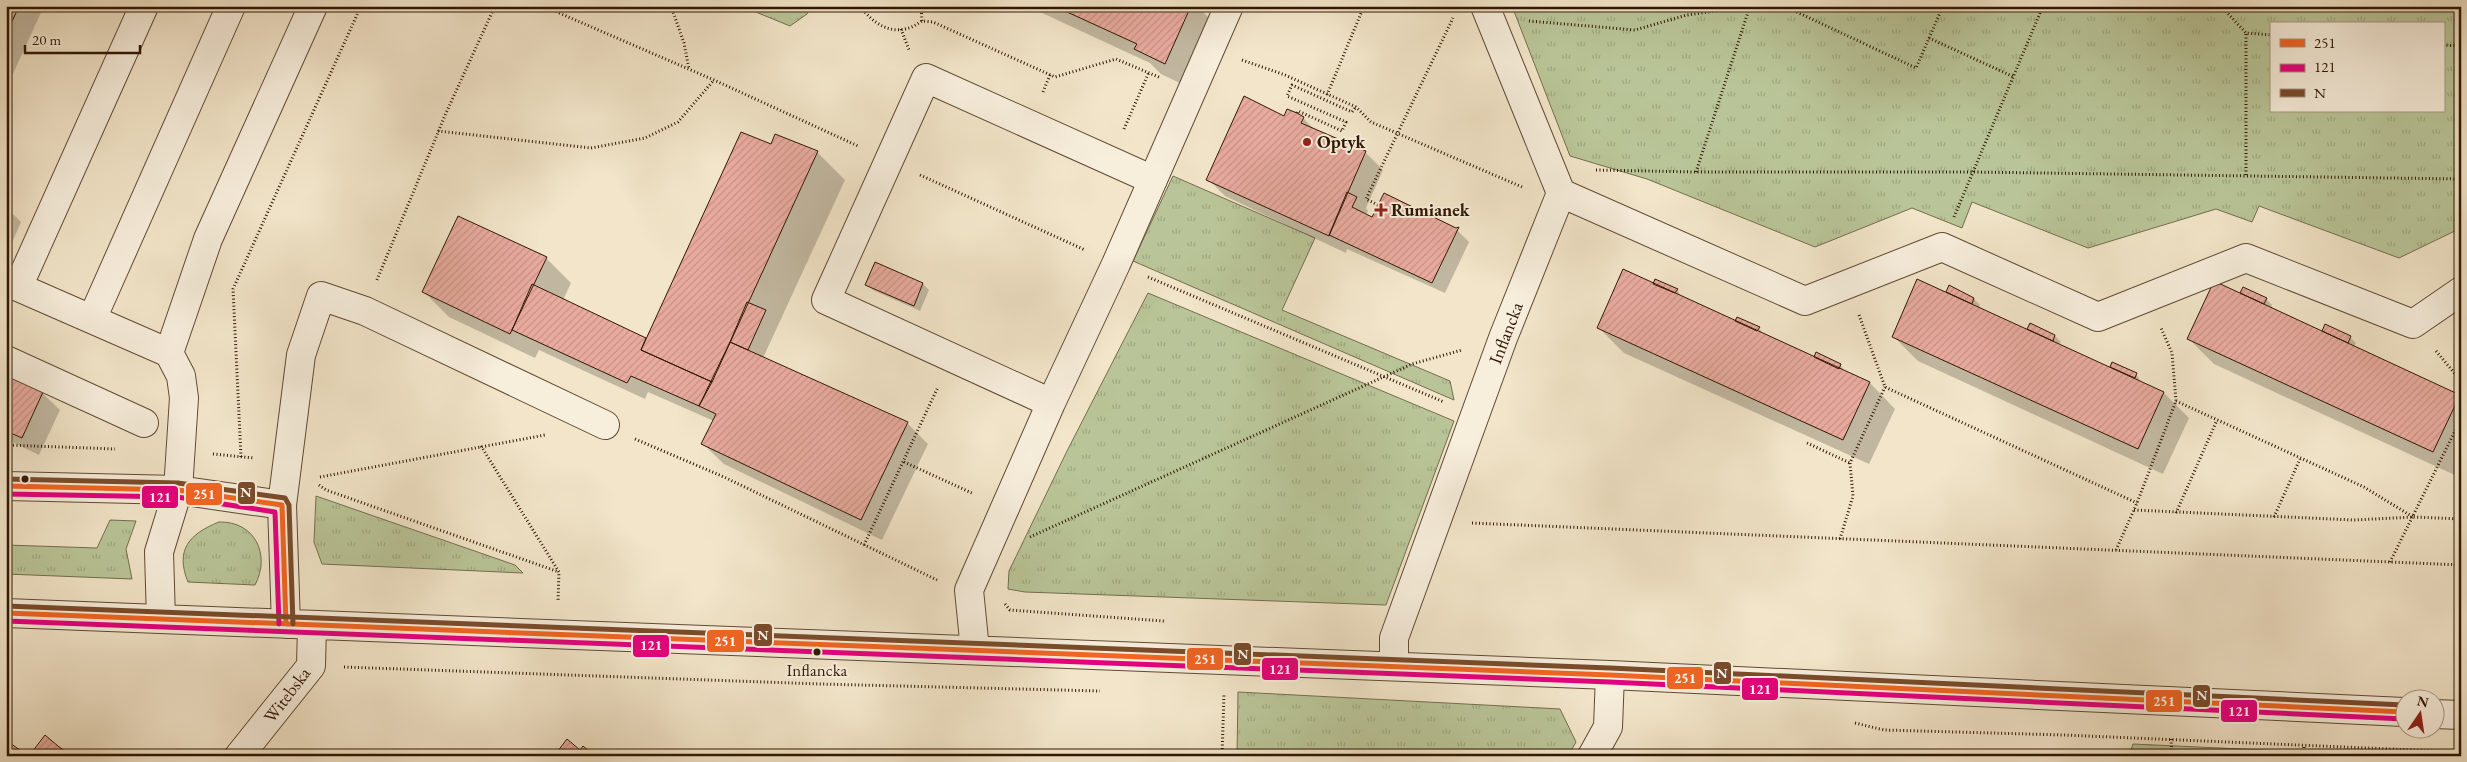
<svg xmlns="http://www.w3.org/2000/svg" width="2467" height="762" font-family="'EB Garamond',serif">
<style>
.grass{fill:url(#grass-tufts);stroke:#746e4e;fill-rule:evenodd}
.shadow{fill:#0003}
.building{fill:url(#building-hatch);stroke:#301703}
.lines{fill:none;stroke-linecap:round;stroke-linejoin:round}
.minor-casing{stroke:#604a34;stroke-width:30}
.path{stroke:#301703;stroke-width:3;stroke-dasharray:1 2.5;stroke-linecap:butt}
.minor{stroke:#f7eedc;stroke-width:28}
.bus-1-casing{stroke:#f7eedc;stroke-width:9}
.bus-2-casing{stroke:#f7eedc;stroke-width:9}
.bus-3-casing{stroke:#f7eedc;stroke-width:9}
.bus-1{stroke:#f26522;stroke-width:5}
.bus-2{stroke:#e5007d;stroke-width:5}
.bus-3{stroke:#7a4b2a;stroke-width:5}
.poi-dot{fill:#8f2418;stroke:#f7eedc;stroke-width:2}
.bus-dot{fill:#301703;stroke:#f7eedc;stroke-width:2}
.labels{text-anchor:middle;stroke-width:4;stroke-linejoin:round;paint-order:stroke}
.bus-label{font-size:17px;fill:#301703;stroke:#f7eedc}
.poi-label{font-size:18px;font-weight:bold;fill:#301703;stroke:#f7eedc;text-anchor:start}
.street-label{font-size:18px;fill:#301703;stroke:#f7eedc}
.line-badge{stroke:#f7eedc;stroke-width:2}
.badge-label{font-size:14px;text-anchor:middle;font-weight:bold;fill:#fff}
</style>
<defs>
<pattern id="grass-tufts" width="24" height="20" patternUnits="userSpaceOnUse" patternTransform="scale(1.25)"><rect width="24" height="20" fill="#b9c598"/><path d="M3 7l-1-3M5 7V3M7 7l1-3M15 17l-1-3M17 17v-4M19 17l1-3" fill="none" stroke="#9fa881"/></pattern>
<pattern id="building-hatch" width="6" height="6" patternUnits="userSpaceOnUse" patternTransform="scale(1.25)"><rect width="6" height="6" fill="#e9ab9f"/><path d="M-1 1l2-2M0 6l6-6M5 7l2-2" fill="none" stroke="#c89287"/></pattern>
</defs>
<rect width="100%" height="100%" fill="#f2e5c9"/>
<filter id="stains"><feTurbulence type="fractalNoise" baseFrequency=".004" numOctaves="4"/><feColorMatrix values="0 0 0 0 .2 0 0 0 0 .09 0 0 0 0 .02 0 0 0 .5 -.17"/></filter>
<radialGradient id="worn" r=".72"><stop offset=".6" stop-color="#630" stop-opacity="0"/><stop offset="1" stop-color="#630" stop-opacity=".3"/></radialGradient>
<path class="grass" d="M741,6H811L807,14L790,26Z
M1512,6H2461V228L2399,258L2259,206L2252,222L2216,209L2088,248L1972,202L1962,228L1912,208L1815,247L1647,179L1570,156ZM2271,24H2443V111H2271Z
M1173,176L1315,238L1282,310L1450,381L1454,400L1133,261Z
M1148,293L1454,421L1386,605L1025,592L1008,589L1009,571L1067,451Z
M316,496L515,565L523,573L322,564L314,542Z
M110,520L136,521L126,549L132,579L6,574V545L97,548Z
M219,522C255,521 271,555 255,585L188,582C175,550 189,534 219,522Z
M1238,692L1560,709L1576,742L1568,756H1237Z
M2133,744L2393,756H2129Z"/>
<path class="shadow" d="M6,6H44L6,89Z
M1027,6H1197L1218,27L1190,88L1161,74L1150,63Z
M1285,118H1303L1317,132L1366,153L1383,170L1366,208L1368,211L1366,215L1373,218L1457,230L1469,242L1445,293L1347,249L1346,253L1225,196L1208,179Z
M772,145L817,152L845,180L763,358L907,423L928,444L882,540L724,464L703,444L714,421L648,392L645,399L539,350L535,358L449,317L424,292L546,258L571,283L563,300L647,340Z
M6,207L21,222L6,256Z
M876,264L923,284L929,290L920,311L873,290L866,284Z
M1656,280L1677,290L1682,298L1736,322L1759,328L1764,335L1814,358L1840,365L1846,373L1870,383L1895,409L1869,464L1624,353L1599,328L1654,285Z
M1950,287L1974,299L1980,305L1979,308L2027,330L2030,325L2055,336L2061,342L2059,345L2115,370L2111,366L2136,374L2141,382L2164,393L2189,418L2163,474L1918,361L1893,336L1947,293Z
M2242,293L2266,299L2272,305L2271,309L2323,333L2326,326L2350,337L2356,343L2354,347L2460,396L2461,472L2459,477L2214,364L2189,339L2246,297Z
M6,376L42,393L60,410L39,455L6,439Z"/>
<path class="building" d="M6,6H19L6,35Z
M1054,6H1191L1165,64L1134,49L1137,44Z
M1244,96L1284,116L1287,109L1297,113L1304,117L1301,123L1366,151L1329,236L1206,180Z
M741,132L771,144L775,134L818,151L712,382L641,350Z
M1347,192L1357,197L1352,207L1372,217L1384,193L1456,228L1459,227L1432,283L1329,235Z
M458,216L547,257L510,334L422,292Z
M875,262L923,283L914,306L865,285Z
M1623,269L1870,382L1843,440L1597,328Z
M1655,279L1678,289L1675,293L1653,284Z
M1917,279L2164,392L2138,449L1892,337Z
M2214,281L2460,395L2433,452L2187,339Z
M532,284L646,338L641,350L712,382L699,406L631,376L627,383L512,330Z
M1949,285L1974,298L1972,304L1946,292Z
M2243,287L2267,298L2264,304L2240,293Z
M747,302L766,310L748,350L730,342Z
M1737,317L1760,327L1757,331L1735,321Z
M2030,323L2055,335L2053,341L2027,329Z
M2325,324L2351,336L2348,343L2322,331Z
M730,342L908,422L861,520L701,444L716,414L699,406Z
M1816,352L1841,364L1839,369L1814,357Z
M2112,362L2137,373L2135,378L2110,367Z
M6,375L43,392L22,438L6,431Z
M45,735L58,746L70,755L29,756Z
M567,739L580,750L576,756H554Z
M6,740L28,756H6Z
M583,746L595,756H576Z"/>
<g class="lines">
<defs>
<path id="minor" d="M144,6L18,287L169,353
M1561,193L1805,301L1942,247L2098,317L2246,258L2413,324L2461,291
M92,319L231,6
M6,360L144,423
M1051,403L826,300L926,78L1153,180
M6,486L178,490L282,505L286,624
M282,505L301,355L321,296L365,311L605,425
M6,613L1610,675L2404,712
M161,619L159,552L178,490L184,398L181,376L169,353L208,239L313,6
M975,650L969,590L1051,403L1116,264L1229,6
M1394,666V638L1503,338L1561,193L1485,6
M2434,714L2461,715
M239,756L311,666L312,625
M1592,756L1608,727L1610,675"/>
</defs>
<use href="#minor" class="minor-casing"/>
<path class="path" d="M543,6L714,80L858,146
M671,6L684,43L689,69
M863,6V10C880,30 900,37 922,21L933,22L1055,77L1116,59L1161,78
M921,6L922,21
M1784,6L1916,68L1943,6
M2221,6L2246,33L2271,35
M1529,21L1635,30L1687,15L1742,7L1749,9
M901,29L909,50
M1929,38L2014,77
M2443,45L2461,46
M1242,60L1285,75L1356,107L1371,122L1522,187
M1043,92L1050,75
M1327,95L1364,6
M1297,113L1298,111L1342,131L1346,122L1287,96L1292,85L1352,112L1356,107
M1124,129L1149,72
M438,131L591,148L645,138L678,122L714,80
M1596,170L1696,172H1973L2461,179
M1696,172L1750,6
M920,175L1085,250
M2246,175V33
M1378,205L1366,199L1453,18
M1954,217L2043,6
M1148,277L1444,402
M377,280L446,113L495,6
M1859,315L1885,387L2137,503
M2436,351L2461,381
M2176,401L2364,487L2413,517
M635,439L724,477L937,580
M1807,443L1850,463
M6,445L115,449
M481,446L559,572L558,601
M213,454L254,458
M241,457L233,289L361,6
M904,462L974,494
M320,477L545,435
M319,485L326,490L559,572
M2134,510L2354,520L2414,517L2461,519
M2176,513L2217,420
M2274,517L2300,459
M1472,523L2461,565
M1030,537L1412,364L1462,350
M1840,539L1853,496L1850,463L1885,387
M864,545L938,387
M2116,550L2137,503L2176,401L2172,353L2161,328
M2390,562L2461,419
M1005,604L1010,610L1164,621
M344,667L820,684L1100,691
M1855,723L1884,730L2064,735L2461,752
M2171,739L2172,756
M2304,747V756
M1222,756L1224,694"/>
<use href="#minor" class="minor"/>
<defs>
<path id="bus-1" d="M6,486L178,490L282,505L286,624
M6,613L1610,675L2404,712"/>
<path id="bus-2" d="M6,494L177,497L275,512L279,624
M6,621L1610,682L2404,719"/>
<path id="bus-3" d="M6,479L178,483L285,498L289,505L293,624
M6,606L1610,668L2404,705"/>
</defs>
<use href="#bus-1" class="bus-1-casing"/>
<use href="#bus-2" class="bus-2-casing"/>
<use href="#bus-3" class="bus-3-casing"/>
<use href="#bus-1" class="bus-1"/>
<use href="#bus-2" class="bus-2"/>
<use href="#bus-3" class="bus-3"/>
</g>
<g class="poi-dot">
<circle cx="1307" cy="142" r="5"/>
<path d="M1378.5 202.5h5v5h5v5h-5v5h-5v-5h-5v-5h5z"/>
</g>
<g class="bus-dot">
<circle cx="25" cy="479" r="4.5"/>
<circle cx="817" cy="652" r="4.5"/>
</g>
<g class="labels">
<g class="bus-label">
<text x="817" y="676">Inflancka</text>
</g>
<g class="poi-label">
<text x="1317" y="148">Optyk</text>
<text x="1391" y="216">Rumianek</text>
</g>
<g class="street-label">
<text transform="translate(1506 333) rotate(-69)" y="6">Inflancka</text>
<text transform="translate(287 695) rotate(-53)" y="6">Witebska</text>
</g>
</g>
<g class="line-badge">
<rect x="237" y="481" width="19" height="24" rx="5" fill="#7a4b2a"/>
<rect x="185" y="482" width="38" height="24" rx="5" fill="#f26522"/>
<rect x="141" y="485" width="38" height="24" rx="5" fill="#e5007d"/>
<rect x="753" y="623" width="20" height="24" rx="5" fill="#7a4b2a"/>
<rect x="706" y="629" width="39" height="24" rx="5" fill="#f26522"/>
<rect x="632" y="634" width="38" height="24" rx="5" fill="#e5007d"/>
<rect x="1233" y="642" width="19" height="24" rx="5" fill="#7a4b2a"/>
<rect x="1186" y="647" width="38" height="24" rx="5" fill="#f26522"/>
<rect x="1261" y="657" width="38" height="24" rx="5" fill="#e5007d"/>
<rect x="1713" y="661" width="19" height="24" rx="5" fill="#7a4b2a"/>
<rect x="1666" y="666" width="38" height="24" rx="5" fill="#f26522"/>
<rect x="1741" y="677" width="38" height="24" rx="5" fill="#e5007d"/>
<rect x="2192" y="684" width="19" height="24" rx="5" fill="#7a4b2a"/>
<rect x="2145" y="689" width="38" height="24" rx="5" fill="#f26522"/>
<rect x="2220" y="699" width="38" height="24" rx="5" fill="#e5007d"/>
</g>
<g class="badge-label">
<text x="246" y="497">N</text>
<text x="204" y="499">251</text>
<text x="160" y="502">121</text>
<text x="763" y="640">N</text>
<text x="725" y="646">251</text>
<text x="651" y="650">121</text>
<text x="1243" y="659">N</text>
<text x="1205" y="664">251</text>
<text x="1280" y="674">121</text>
<text x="1722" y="678">N</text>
<text x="1685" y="683">251</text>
<text x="1760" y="694">121</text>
<text x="2202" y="700">N</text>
<text x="2164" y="706">251</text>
<text x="2239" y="716">121</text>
</g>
<rect width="2467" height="762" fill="none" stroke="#f2e5c9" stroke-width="25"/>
<rect x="8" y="8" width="2452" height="747" fill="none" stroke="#301703" stroke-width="2.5"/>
<rect x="12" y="12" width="2442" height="737" fill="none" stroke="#301703"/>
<rect x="2270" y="22" width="175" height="90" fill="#f7eedc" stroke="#a79885"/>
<rect x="2280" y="39" width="25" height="8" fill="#f26522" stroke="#a79885"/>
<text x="2314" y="48" font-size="15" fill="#301703">251</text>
<rect x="2280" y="64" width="25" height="8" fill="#e5007d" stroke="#a79885"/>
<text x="2314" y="72" font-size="15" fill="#301703">121</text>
<rect x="2280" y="89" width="25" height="8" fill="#7a4b2a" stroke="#a79885"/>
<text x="2314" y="98" font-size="15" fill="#301703">N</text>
<g transform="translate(2420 714) rotate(13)"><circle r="24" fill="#f7eedc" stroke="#a79885"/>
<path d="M0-4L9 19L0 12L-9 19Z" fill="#8f2418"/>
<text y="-8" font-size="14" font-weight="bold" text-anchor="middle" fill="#301703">N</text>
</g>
<path d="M25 45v8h115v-8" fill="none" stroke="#301703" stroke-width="2.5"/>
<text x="32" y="45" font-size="15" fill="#301703" stroke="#f7eedc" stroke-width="4" paint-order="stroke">20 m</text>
<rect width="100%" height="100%" filter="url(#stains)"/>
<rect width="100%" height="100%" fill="url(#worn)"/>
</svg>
